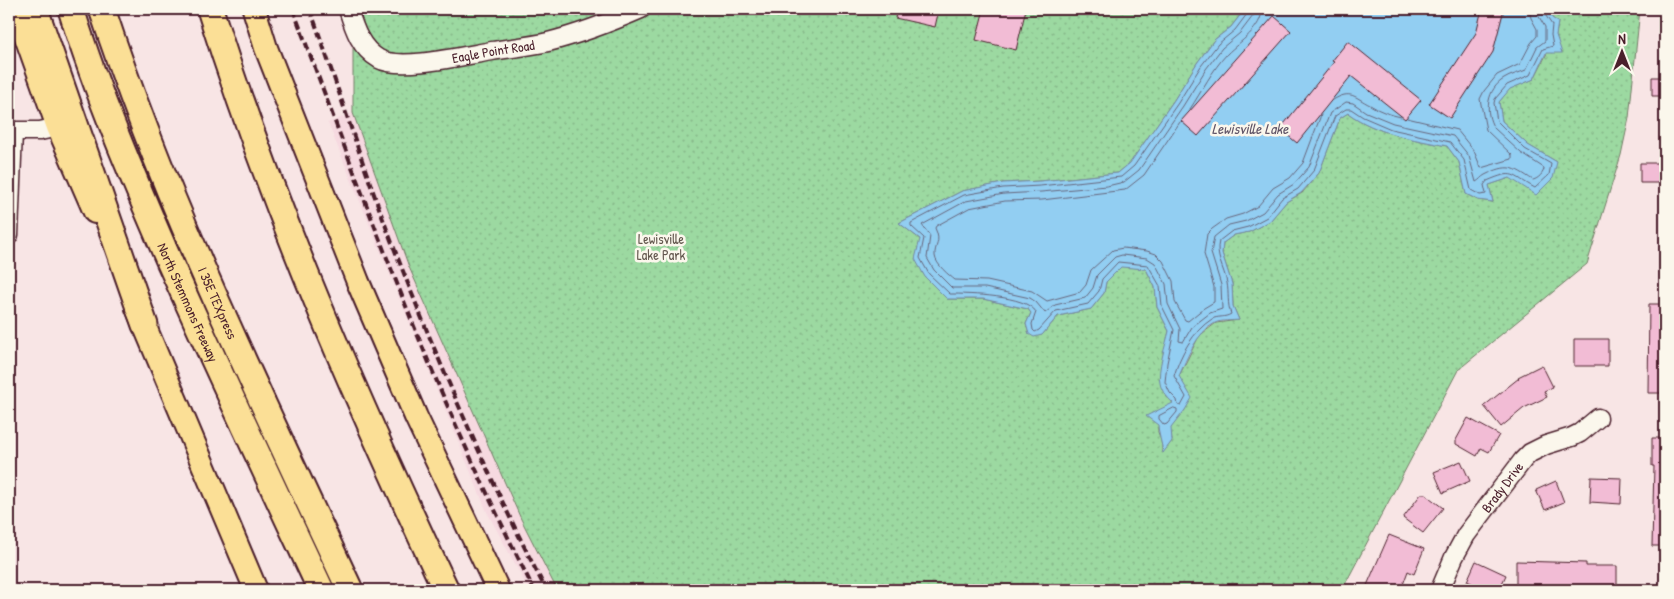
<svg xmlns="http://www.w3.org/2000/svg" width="1674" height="599" font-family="'Patrick Hand',sans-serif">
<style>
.built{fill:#f6d9e0}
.grass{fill:url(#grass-dots);stroke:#737c66}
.water{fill:#92cef2;stroke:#7588a2}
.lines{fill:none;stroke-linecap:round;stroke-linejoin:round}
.shore{stroke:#67657b;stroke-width:1}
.building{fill:#f2bcd5;stroke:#4a1f2b}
.minor-casing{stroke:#4a1f2b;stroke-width:21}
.major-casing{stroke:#4a1f2b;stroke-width:26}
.highway-casing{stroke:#4a1f2b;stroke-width:29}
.minor{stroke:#fbf7ec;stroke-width:18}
.major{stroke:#fbdf96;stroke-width:22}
.highway{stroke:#fbdf96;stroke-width:25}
.rail{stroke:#4a1f2b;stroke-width:4;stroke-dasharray:8 4;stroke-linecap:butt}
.labels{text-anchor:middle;stroke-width:5;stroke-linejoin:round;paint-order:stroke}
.street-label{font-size:14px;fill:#4a1f2b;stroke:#fbf7ec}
.park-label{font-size:14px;fill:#63574e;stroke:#fbf7ec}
.water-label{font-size:15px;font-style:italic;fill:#605467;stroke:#fbf7ec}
</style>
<defs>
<pattern id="grass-dots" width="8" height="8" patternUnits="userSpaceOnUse" patternTransform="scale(1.25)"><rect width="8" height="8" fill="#9cd9a1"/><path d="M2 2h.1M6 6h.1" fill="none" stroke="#88ba8b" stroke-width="1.8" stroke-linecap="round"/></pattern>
</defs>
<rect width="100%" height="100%" fill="#f8e5e5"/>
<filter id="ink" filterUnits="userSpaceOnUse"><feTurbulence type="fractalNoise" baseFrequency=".02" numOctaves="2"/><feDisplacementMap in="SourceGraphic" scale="10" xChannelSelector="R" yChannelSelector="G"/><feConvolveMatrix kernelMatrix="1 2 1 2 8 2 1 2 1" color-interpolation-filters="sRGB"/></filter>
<g filter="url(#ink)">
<path class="built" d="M353,113L409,267L521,519L557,590H529L487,512L328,123Z"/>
<path class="grass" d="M353,9H1245L1231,27L1214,40L1197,63L1174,100L1130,163L1118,173L1040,181L1003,183L962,191L899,223L920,239L947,299H983L1028,309L1031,313L1026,324L1029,334L1042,335L1058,316L1091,309L1104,293L1106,282L1121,266L1146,269L1155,287L1157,307L1169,331L1162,363L1166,396L1174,403C1169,410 1156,423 1158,432C1161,440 1162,443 1162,452L1172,441L1170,428L1185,410L1179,376L1199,336L1216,323L1239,320L1233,306L1232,284L1222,253L1223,243L1234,235L1249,232L1270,221L1286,202L1302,193L1319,173L1340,118L1348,113C1377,134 1412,139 1447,146L1459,162L1466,194L1478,200L1493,202L1489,185L1557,162L1528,145L1502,121L1499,102L1509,89L1534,79L1556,35L1558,22L1552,18L1547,9H1640L1629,118L1621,155L1587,264L1458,370L1342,590H557L521,519L409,267L353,113Z"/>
<path class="water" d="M1245,9H1547L1552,18L1558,22L1556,35L1562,53H1546L1534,79L1510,89L1499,102L1502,121L1528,145L1557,162L1553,178L1536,195L1510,178L1489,185L1493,202L1478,200L1466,194L1459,162L1447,146C1412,139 1377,134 1348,113L1340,118L1319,173L1301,193L1286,202L1270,221L1249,232L1234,235L1223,243L1222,253L1232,284L1233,306L1239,320C1232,321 1221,320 1215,323C1196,333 1187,358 1179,376L1192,398L1185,410L1171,428L1172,441L1163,453C1162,443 1158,433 1158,425L1146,416L1173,403C1168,398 1161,391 1160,383C1157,370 1166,344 1169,331L1157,307L1155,287L1146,269L1121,267L1106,282L1104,293L1091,309L1058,316L1042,335L1034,337L1029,334L1026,324L1031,313L1028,309L983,299H947L925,277L915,259L920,239L899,223L962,191L1003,183L1040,181L1118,173L1130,163L1174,100L1197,63L1214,40L1231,27Z"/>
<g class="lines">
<path class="shore" d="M1248,9L1247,14L1235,30L1218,44L1201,66L1178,103L1134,166L1121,177L1040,186L1003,188L964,195L911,223V226L924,238L920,258L929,274L950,294C969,294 1026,295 1036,312L1032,324L1033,330L1035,332L1039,330L1056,311L1088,304L1099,291L1102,279L1118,262L1148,265L1160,286L1162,306L1174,330L1167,363L1165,382L1170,393L1177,400L1178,405L1181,406L1186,397L1174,376C1180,355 1193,331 1212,319C1217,316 1225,318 1231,314C1227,304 1229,293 1227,283C1224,268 1215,256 1219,241L1232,231L1248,227L1267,217L1282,198L1298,189L1314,170L1335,116L1346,109H1351L1363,117L1391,129L1450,142L1464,160L1471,190L1480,195L1486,194L1484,185L1487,181C1515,169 1511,175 1535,188L1549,175L1551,164L1525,149L1497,121L1494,103L1495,99L1507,85L1530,75L1543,49L1553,46L1551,35L1552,25L1544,13L1543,9
M1255,9L1253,16L1240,33L1222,48L1206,69L1183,106L1139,170L1124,182L1107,186L1041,192L1004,194L966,201L922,225L930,236L927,258L934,270L952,288H985L1030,298L1036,302L1045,313L1055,305L1085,298L1093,288L1097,275L1115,257L1122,255L1147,258L1155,263L1166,284L1168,304L1180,329L1179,341L1183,342L1192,327L1210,313L1222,309L1221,285L1211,253L1214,237L1229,225L1246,221L1263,212L1278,194L1294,184L1309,167L1330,113L1346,102L1353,103L1366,112L1393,123L1453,136L1469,156L1476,182C1480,180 1481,177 1485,175C1509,163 1513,167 1533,180C1538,179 1544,173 1544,168L1521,153L1494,128C1484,112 1487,89 1504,79C1510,75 1519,73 1526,70L1537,47L1545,41V27L1538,15L1537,9
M1333,100C1351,89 1354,97 1370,105C1379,111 1391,115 1401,117
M1190,109C1202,91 1212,70 1227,54C1240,41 1262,29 1262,9
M1407,118L1457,130L1474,151L1481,168L1512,159V155L1486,130L1480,99L1484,91L1497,75L1520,64L1531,43L1537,36V29L1531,18L1529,9
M1180,122L1144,175L1125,190L1042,200L1005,201L969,208L936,226L935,228C942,243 934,245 935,256C936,265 949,275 955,280L987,281L1032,291L1047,301L1080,292L1086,285L1091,270L1113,250L1123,248L1147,251L1156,254L1163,261L1173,281L1175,302L1185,320L1188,321L1204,308L1214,302V287L1204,254L1207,234L1212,229L1226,219L1243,214L1258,206L1273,188L1290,178L1303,163L1321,115
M1174,408L1177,409V412L1167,424L1164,425L1159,419V416Z"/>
</g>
<path class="building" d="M897,9H939L935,27L895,18Z
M984,9H1026L1016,50L976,40Z
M1482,9H1504L1493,52L1450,118L1429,104L1476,33Z
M1274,16L1291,31L1198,136L1181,121Z
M1348,41L1421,100L1405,119L1351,76L1297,143L1280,129L1334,62L1332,61Z
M1652,77H1665V96H1652Z
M1640,163H1665V183H1640Z
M1649,304H1665V393H1648Z
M1574,339H1608V366H1574Z
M1542,365L1553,387L1544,391L1547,397L1524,408L1501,427L1484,406L1519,378L1518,377Z
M1468,418L1499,435L1489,452L1481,448L1477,456L1456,444V440Z
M1652,438H1665V546H1652L1654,466H1652Z
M1461,461L1470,481L1443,493L1434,472Z
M1591,477L1622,478L1621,504L1590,502Z
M1556,481L1564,502L1545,510L1536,490Z
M1421,494H1425L1443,508L1423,533L1403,518Z
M1389,535L1424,549L1414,574L1408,571L1401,590H1365Z
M1476,561L1506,575L1499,590H1487L1467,581Z
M1516,561L1586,563V566H1617V590H1516Z"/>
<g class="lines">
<defs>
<g id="minor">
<path id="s1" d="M348,9C354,28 360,48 379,59C401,71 467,55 492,51C511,48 530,46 548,42C580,34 611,22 641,9"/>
<path d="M9,131H40L58,127"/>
<path d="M9,235L13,131"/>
<path id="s2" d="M1440,590L1454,557L1466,535L1523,460L1530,453L1546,445L1572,437L1580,433L1598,418"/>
</g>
<path id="major" d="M16,9L58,127L95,212
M254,9L266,48L358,282L416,417L498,590
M137,308L256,590"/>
<g id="highway">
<path d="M35,9L145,325"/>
<path id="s3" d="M71,9C98,96 134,180 170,263C219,373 270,481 321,590"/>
<path id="s4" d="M102,9C168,209 261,399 350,590"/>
<path d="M210,9C272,208 357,401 446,590"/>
</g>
</defs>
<use href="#minor" class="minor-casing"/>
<use href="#major" class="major-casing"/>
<use href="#highway" class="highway-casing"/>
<use href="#minor" class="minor"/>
<use href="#major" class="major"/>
<use href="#highway" class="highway"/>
<path class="rail" d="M293,9C329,105 364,201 402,296C441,396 486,494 534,590
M310,9C336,81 359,155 386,227C433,351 486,473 546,590"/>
</g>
</g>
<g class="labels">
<g class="street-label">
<text dy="5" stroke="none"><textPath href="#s1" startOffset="176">Eagle Point Road</textPath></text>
<text dy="5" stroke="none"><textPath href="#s3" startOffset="316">North Stemmons Freeway</textPath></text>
<text dy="5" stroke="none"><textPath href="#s4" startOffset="316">I 35E TEXpress</textPath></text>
<text dy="5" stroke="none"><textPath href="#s2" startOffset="121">Brady Drive</textPath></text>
</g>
<g class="park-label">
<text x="661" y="244">Lewisville<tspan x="661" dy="16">Lake Park</tspan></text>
</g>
<g class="water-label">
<text x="1250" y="134">Lewisville Lake</text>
</g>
</g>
<rect width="1674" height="599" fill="none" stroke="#fbf7ec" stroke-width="30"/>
<rect x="15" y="15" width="1644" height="569" fill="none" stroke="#4a1f2b" stroke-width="2" filter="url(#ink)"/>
<g transform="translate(1622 52)" stroke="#fbf7ec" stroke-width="4" paint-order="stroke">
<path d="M0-4L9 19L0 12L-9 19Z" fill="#4a1f2b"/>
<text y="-8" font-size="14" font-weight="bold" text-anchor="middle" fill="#4a1f2b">N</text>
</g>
</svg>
